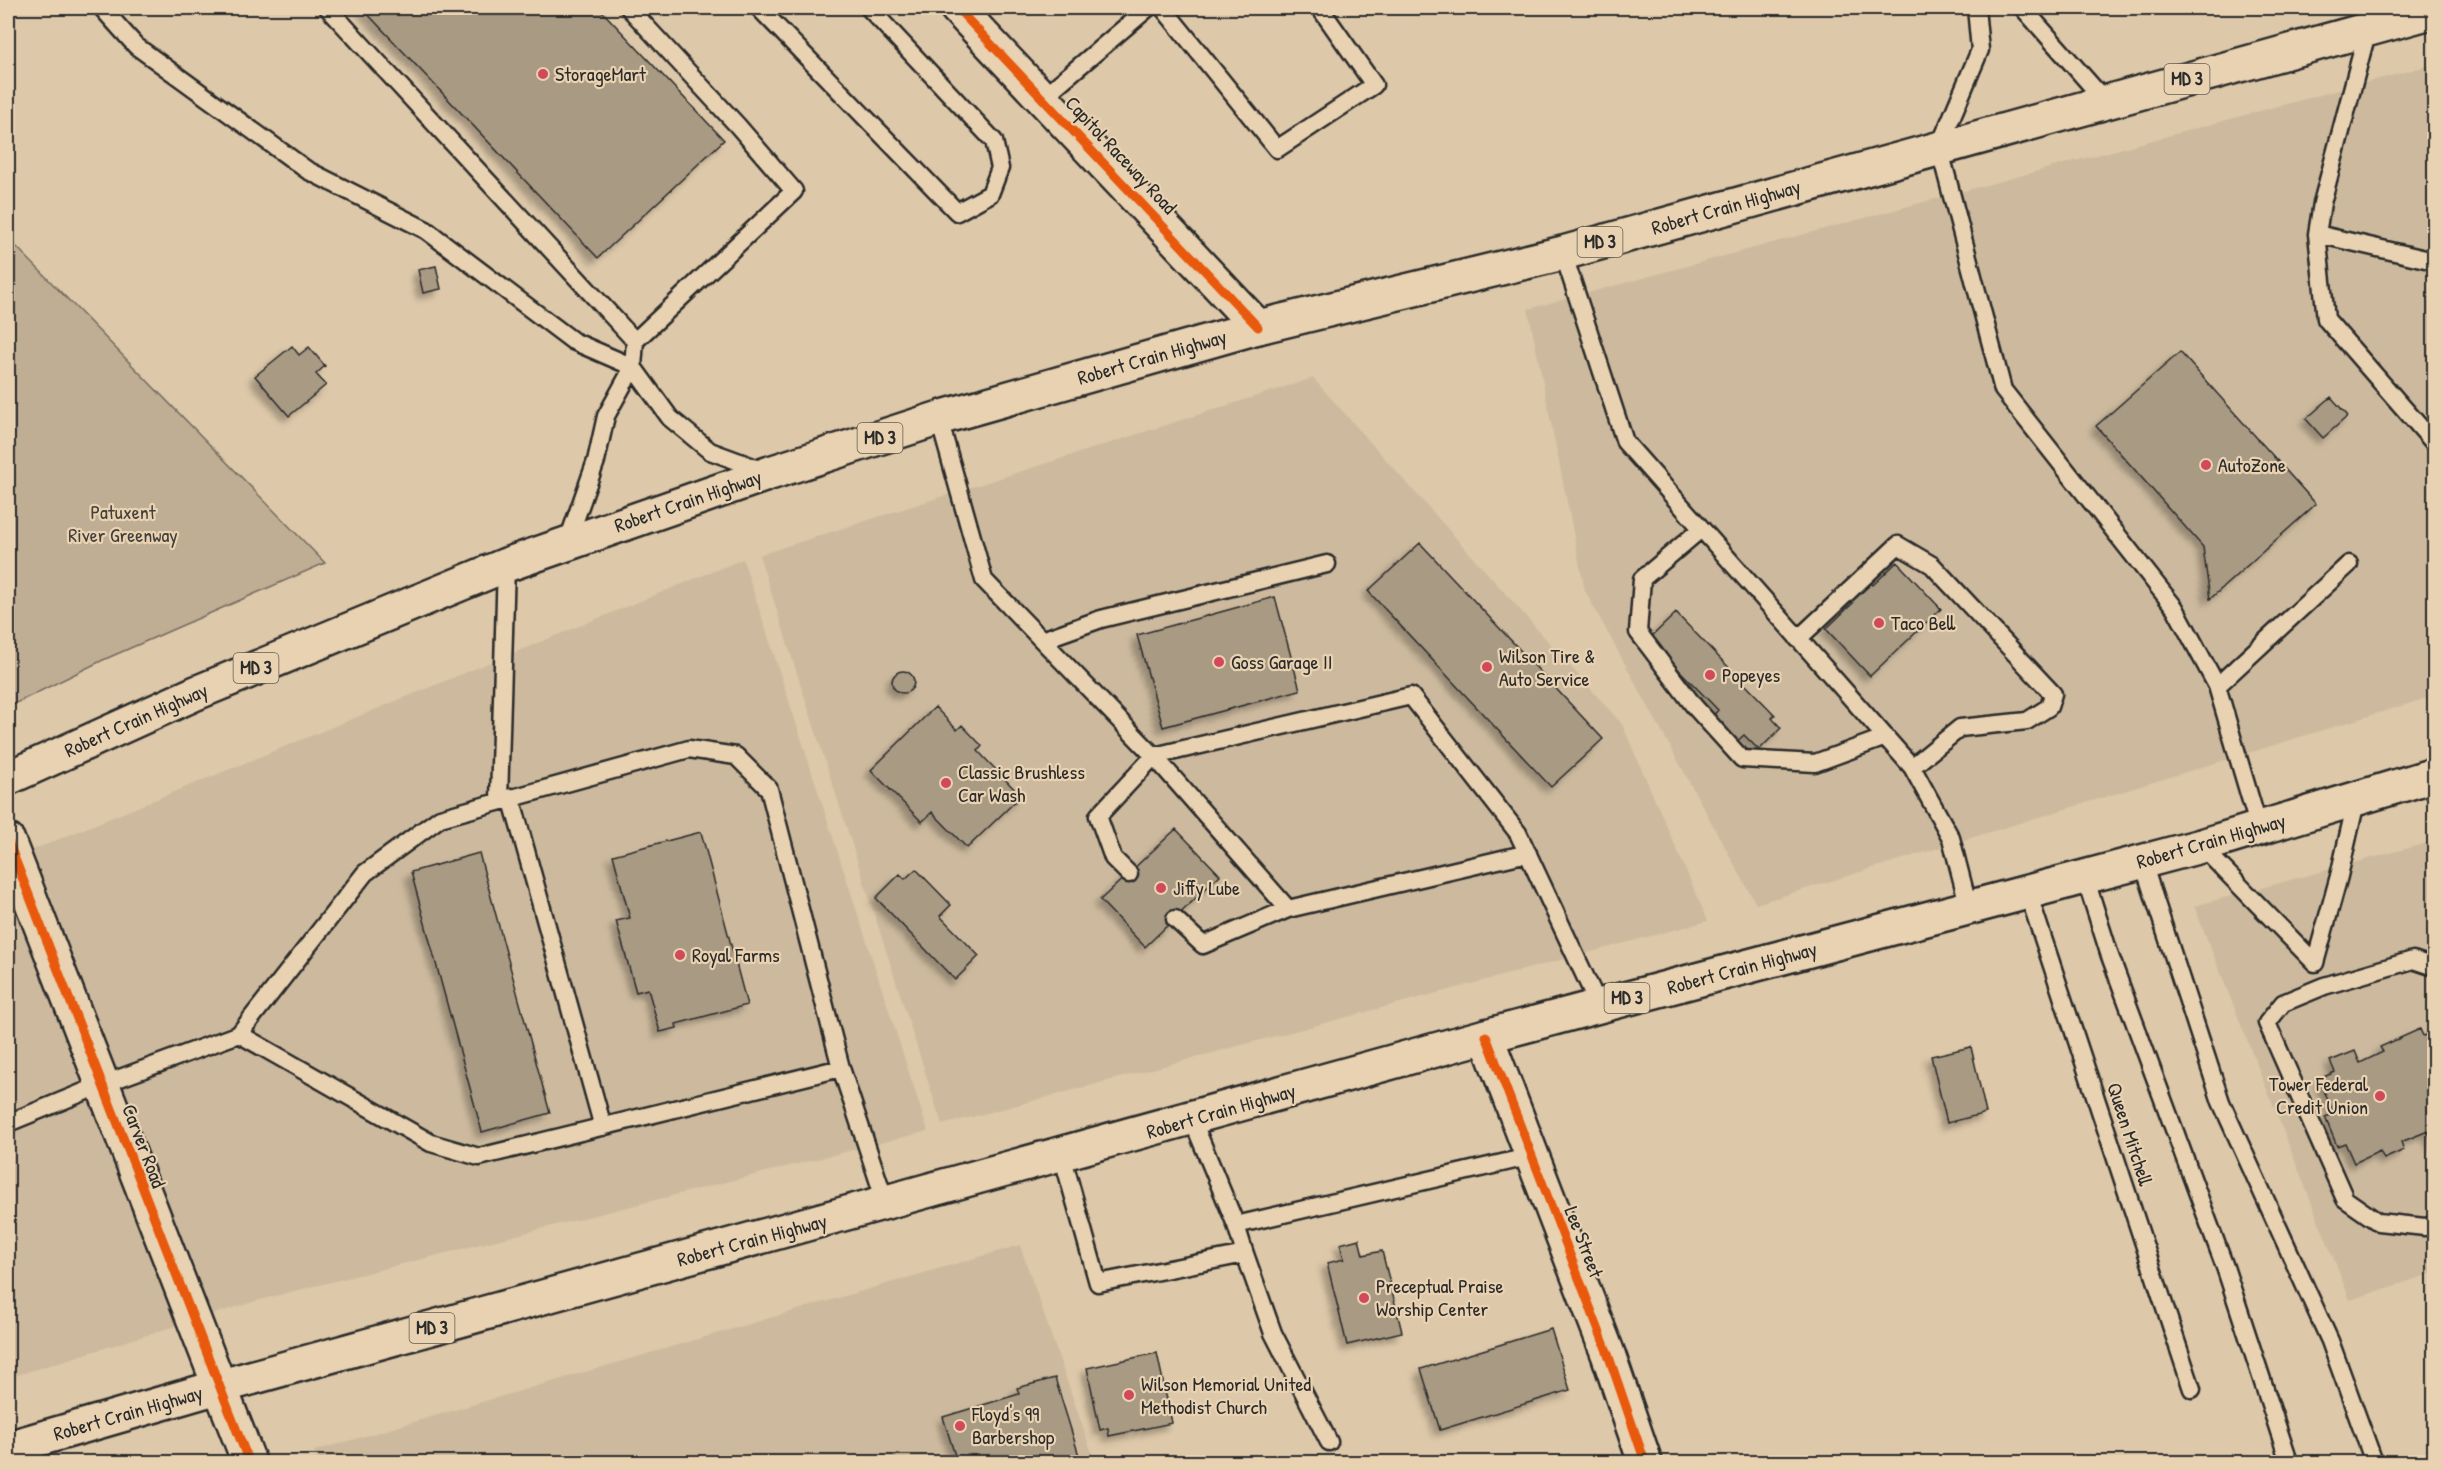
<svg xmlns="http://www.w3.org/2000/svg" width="2442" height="1470" font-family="'Patrick Hand',sans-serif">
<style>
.built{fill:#cdba9e}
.green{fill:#bfae94;stroke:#756c60;stroke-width:1.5}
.building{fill:#a89a83;stroke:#2b2b2b;stroke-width:1.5;filter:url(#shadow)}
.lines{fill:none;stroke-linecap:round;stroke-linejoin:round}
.lane-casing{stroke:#2b2b2b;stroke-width:21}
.street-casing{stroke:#2b2b2b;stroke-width:38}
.highway-casing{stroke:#2b2b2b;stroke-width:38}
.lane{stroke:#e8d2b1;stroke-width:16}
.street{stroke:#e8d2b1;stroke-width:33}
.highway{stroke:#e8d2b1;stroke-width:33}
.cycleway-casing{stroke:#e8d2b1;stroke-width:13}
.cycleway{stroke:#e8590c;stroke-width:9}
.poi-dot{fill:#d1495b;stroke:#e8d2b1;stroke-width:2}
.labels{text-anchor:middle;stroke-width:4.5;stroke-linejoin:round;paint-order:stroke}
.shield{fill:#e8d2b1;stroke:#645d53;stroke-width:1.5}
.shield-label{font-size:18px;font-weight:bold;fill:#2b2b2b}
.poi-label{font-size:20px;fill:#2b2b2b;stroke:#e8d2b1;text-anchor:start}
.street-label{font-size:20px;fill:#2b2b2b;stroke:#e8d2b1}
.park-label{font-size:20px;fill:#413f3b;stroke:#e8d2b1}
</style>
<defs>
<filter id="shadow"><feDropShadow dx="-5.5" dy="5.5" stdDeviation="3" flood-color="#0004"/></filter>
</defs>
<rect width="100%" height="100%" fill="#ddc8a9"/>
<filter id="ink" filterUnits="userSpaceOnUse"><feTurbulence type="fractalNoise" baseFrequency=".0167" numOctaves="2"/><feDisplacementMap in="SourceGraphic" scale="12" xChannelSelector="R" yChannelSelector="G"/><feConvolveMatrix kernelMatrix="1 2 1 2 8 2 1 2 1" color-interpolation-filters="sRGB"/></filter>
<g filter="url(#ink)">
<path class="built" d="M2434,64V696L1756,904L1585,591L1528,309Z
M1313,378L1622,724L1708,921L942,1125L759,555Z
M743,559L928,1131L256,1301L8,1378V860Z
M2434,841V1273L2350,1300L2194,906Z
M1020,1245L1095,1462H319L314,1451Z"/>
<path class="green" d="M8,238L325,563L103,660L8,707Z"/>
<path class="building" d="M362,8H599L724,140L598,258Z
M436,266L441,289L423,293L418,270Z
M292,346L299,355L309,347L325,366L316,374L326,385L289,416L255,376Z
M2180,352L2316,504L2210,599L2203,547L2096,426Z
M2331,397L2348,416L2323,438L2306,419Z
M1420,543L1603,739L1551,787L1368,591Z
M1897,562L1941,609L1870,676L1826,629L1853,603L1851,601L1870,582L1873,585Z
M1275,597L1300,690L1163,727L1137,635Z
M1676,613L1775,715L1772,718L1781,728L1759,750L1744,735L1734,744L1713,716L1718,710L1649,639Z
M892 682a11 11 0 1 1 22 0a11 11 0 1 1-22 0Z
M935,707L957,730L962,725L982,746L978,751L1021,796L967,848L932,812L922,822L871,770Z
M1176,829L1220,875L1145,947L1100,900Z
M701,832L747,1005L676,1024L677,1028L660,1032L648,989L636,992L616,921L630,918L613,855Z
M479,853L550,1113L482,1132L411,872Z
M916,869L951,905L940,916L979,956L955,980L876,898L900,874L905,879Z
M2420,1029L2423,1036L2434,1031V1146L2428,1131L2401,1142L2404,1150L2384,1159L2380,1151L2354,1163L2345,1143L2337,1146L2325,1117L2334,1114L2319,1079L2335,1072L2330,1061L2355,1051L2360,1063L2383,1052L2380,1047Z
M1971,1047L1986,1113L1947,1123L1931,1056Z
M1359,1239L1363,1255L1382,1251L1402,1332L1347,1345L1327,1263L1344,1259L1340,1244Z
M1551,1329L1570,1390L1440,1430L1421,1369Z
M1157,1353L1172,1423L1109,1436L1108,1428L1100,1430L1087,1368Z
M1055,1378L1081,1462H957L943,1417L1019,1394L1017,1388Z"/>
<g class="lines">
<defs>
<path id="lane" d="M102,8L136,46L307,170L426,230L573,341L633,367L670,418L710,451L767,472
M328,8L635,341
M759,8L957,212L990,194L1000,168L994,141L869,8
M1163,8L1277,149L1374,85L1320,8
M1976,8L1980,50L1939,147L2003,390L2175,608L2217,686L2259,828
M2023,8L2105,101
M2368,29L2322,203L2317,234L2326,319L2434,443
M1042,98L1148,8
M2317,234L2434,261
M1563,253L1625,442L1912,767L1951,838L1969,908
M939,419L984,580L1154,756L1411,696L1518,833L1599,1006
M1701,529L1642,579L1638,632L1694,706L1742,759L1815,763L1886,737
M567,543L596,461L606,416L633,367L635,341L794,191L738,126L629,8
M1798,639L1898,545L1932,565L2053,694L2049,707L2027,721L1960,728L1912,767
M1042,640L1101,619L1327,564
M2217,686L2349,564
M511,797L603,1127
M499,800L506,565
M2201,846L2315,963L2339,876L2357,797
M2142,860L2221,1102L2330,1341L2374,1462
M1129,874L1113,858L1098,816L1154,756L1288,909L1528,853
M2085,877L2110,956L2225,1267L2289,1462
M2028,893L2192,1389
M1175,919L1203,945L1288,909
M2434,967L2413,960L2324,986L2283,1003L2267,1023L2345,1199L2378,1222L2425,1227L2434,1225
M239,1034L365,873L440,818L689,749L736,756L769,789L841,1068
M1192,1119L1236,1225L1245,1254
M8,1123L101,1085L239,1034L431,1143L479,1157L841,1068L886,1204
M1062,1155L1098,1283L1245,1254L1273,1333L1329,1442
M1236,1225L1532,1156"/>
<path id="street" d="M957,8L1258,327
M8,841L249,1462
M1486,1036L1608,1354L1645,1462"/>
<path id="highway" d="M8,778L196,693L506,565L770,473L946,416L1258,327L1563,253L2434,11
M8,1448L218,1387L1486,1036L2201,846L2434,775"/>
</defs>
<use href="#lane" class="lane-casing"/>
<use href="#street" class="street-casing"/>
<use href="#highway" class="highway-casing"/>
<use href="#lane" class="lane"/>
<use href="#street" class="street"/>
<use href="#highway" class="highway"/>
<defs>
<path id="cycleway" d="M957,8L1258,327
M8,841L249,1462
M1486,1036L1608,1354L1645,1462"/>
</defs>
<use href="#cycleway" class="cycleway-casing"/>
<use href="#cycleway" class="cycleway"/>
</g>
</g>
<g class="poi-dot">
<circle cx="543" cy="74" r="6"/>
<circle cx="2206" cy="465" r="6"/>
<circle cx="1879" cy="623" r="6"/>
<circle cx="1219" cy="662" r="6"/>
<circle cx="1487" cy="667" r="6"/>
<circle cx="1710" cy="675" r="6"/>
<circle cx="946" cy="783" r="6"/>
<circle cx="1161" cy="888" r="6"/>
<circle cx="680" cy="955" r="6"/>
<circle cx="2380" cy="1096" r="6"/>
<circle cx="1364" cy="1298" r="6"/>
<circle cx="1129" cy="1395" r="6"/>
<circle cx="960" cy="1426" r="6"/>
</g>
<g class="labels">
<g class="shield">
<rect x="2164.5" y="64" width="45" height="30" rx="4.5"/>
<rect x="1577.5" y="227" width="45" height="30" rx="4.5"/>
<rect x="857.5" y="423" width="45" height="30" rx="4.5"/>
<rect x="233.5" y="653" width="45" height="30" rx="4.5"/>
<rect x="1604.5" y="983" width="45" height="30" rx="4.5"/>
<rect x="409.5" y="1313" width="45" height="30" rx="4.5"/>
</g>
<g class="shield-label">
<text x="2187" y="85">MD 3</text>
<text x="1600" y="248">MD 3</text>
<text x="880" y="444">MD 3</text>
<text x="256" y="674">MD 3</text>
<text x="1627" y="1004">MD 3</text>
<text x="432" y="1334">MD 3</text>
</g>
<g class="poi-label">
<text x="555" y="81">StorageMart</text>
<text x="2218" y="472">AutoZone</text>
<text x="1891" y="630">Taco Bell</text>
<text x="1499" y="663">Wilson Tire &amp;<tspan x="1499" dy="23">Auto Service</tspan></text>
<text x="1231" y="669">Goss Garage II</text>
<text x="1722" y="682">Popeyes</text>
<text x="958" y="779">Classic Brushless<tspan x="958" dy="23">Car Wash</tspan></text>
<text x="1173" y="895">Jiffy Lube</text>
<text x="692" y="962">Royal Farms</text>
<text x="2368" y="1091" text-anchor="end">Tower Federal<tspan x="2368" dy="23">Credit Union</tspan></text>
<text x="1376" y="1293">Preceptual Praise<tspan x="1376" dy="23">Worship Center</tspan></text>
<text x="1141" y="1391">Wilson Memorial United<tspan x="1141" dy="23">Methodist Church</tspan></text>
<text x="972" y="1421">Floyd's 99<tspan x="972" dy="23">Barbershop</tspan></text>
</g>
<g class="street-label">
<text transform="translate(1121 155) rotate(47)" y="7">Capitol Raceway Road</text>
<text transform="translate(1726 207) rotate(-16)" y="7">Robert Crain Highway</text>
<text transform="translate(1152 357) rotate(-16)" y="7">Robert Crain Highway</text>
<text transform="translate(688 501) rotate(-19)" y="7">Robert Crain Highway</text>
<text transform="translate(136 720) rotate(-24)" y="7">Robert Crain Highway</text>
<text transform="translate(2211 841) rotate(-16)" y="7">Robert Crain Highway</text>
<text transform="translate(1742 968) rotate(-15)" y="7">Robert Crain Highway</text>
<text transform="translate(1221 1111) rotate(-16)" y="7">Robert Crain Highway</text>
<text transform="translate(2130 1134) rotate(72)" y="7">Queen Mitchell</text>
<text transform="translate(144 1146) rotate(69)" y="7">Carver Road</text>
<text transform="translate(752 1240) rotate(-15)" y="7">Robert Crain Highway</text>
<text transform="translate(1584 1242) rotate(69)" y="7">Lee Street</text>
<text transform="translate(128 1413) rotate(-16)" y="7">Robert Crain Highway</text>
</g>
<g class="park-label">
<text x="123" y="519">Patuxent<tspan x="123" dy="23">River Greenway</tspan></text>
</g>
</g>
<rect width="2442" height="1470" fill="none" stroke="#e8d2b1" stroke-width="30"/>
<rect x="15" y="15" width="2412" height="1440" fill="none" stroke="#2b2b2b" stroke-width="2" filter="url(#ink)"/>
</svg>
